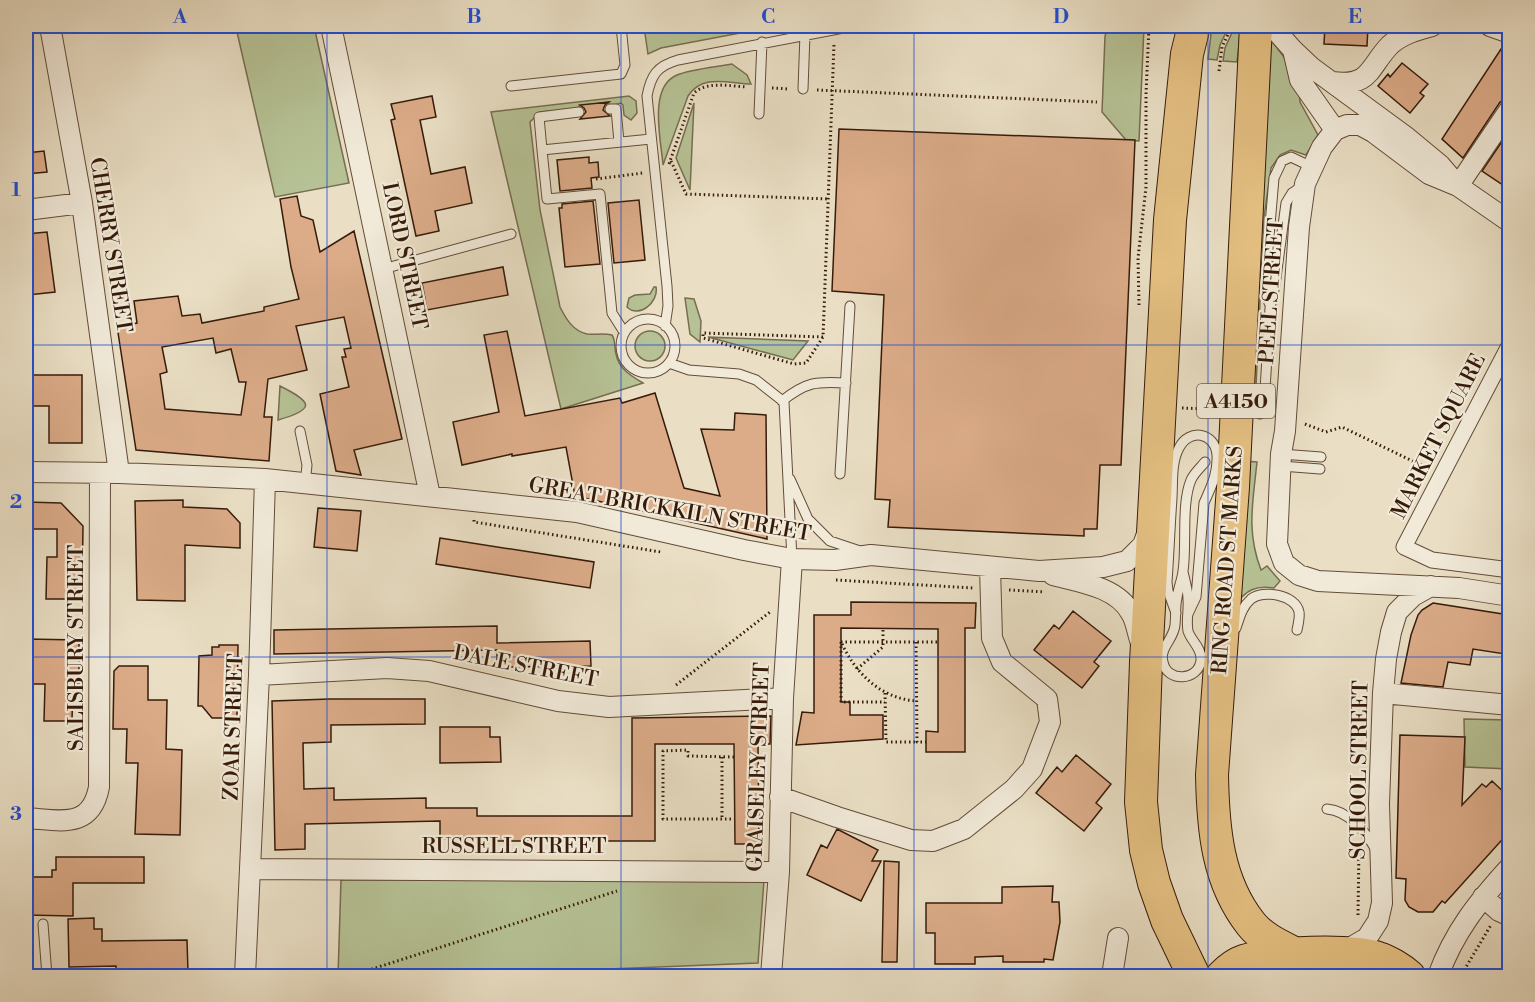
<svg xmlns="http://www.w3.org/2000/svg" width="1535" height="1002" font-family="'Libre Bodoni',serif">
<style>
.green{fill:#b6c295;stroke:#766e50;stroke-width:1.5}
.building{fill:#dcac89;stroke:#361b0a;stroke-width:1.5;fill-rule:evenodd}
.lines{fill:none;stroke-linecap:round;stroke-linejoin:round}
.service-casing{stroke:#634c39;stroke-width:11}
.pedestrian-casing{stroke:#634c39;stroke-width:17}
.minor-casing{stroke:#634c39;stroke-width:22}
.trunk-casing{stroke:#361b0a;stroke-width:34}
.path{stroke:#361b0a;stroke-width:3;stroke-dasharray:1.5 3;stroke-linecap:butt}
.service{stroke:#f1ead9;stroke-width:9}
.pedestrian{stroke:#f1ead9;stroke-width:15}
.minor{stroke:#f1ead9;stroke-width:20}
.trunk{stroke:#e5c082;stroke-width:32}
.grid{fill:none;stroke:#1d4ed8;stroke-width:1.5;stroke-opacity:0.55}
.labels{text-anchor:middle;stroke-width:4.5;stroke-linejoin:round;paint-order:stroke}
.shield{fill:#f1ead9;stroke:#6e5948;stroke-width:1.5}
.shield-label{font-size:20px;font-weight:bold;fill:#361b0a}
.street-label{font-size:21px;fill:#361b0a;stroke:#f1ead9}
.neatline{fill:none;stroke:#1d4ed8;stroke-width:2}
.grid-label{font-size:20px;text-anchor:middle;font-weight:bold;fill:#1d4ed8}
</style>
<rect width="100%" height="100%" fill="#eadfc5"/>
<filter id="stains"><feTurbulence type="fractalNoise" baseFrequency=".00333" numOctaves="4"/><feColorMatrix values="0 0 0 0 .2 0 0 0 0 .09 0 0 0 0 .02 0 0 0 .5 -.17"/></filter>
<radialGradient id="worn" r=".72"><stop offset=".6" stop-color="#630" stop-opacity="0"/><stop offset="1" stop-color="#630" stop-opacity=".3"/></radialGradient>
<path class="green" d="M268,26H314L349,183L275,197L237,32Z
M629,26H777L661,48L648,54L644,27L629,29Z
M1108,26H1142L1144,27L1139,141L1126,140L1102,112L1105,36Z
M1212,26H1229L1220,45L1217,60L1208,59Z
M1235,26H1241L1237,62L1223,61L1225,48Z
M1269,37L1284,57L1291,79L1299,90L1300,102L1318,135L1306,155L1291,150L1280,155L1271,168L1264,217L1255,408L1246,407Z
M732,64L747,75L751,84C727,83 702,74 688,96L663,165C661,140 648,87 677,75C692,69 716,67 732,64Z
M629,96L636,101L637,113L631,120L624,115L623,105L621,103L609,106V102L579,106V109L540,112L530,122L540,210L560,307C566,319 573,331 587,334C595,335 603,333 612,335C616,341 614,347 616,354C619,369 631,376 643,383L561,409L491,112Z
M694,103L690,190L676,158Z
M654,287H656C659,302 639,319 627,307L629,298L635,295L650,294Z
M685,298L694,299L701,321L700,342L690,334Z
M635 346a15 15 0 1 1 30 0a15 15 0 1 1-30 0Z
M708,337L808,341L793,360Z
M280,386C312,402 317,409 278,420Z
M1243,461L1257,462C1253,502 1246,531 1261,570L1267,566L1280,581L1274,588C1256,585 1246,590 1235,605Z
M1464,719L1509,720V769L1465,767Z
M656,878L764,880L758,963L431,976H338L341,880Z"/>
<path class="building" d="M1325,26H1368L1367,46L1324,44Z
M1501,49L1509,54V97L1500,102L1463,158L1442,139Z
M1402,63L1428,84L1420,93L1424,96L1410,113L1378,86L1388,74L1390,77Z
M432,96L436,117L420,120L431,174L465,167L472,203L435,211L439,231L416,236L391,120L395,119L391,104Z
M609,102L605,105L603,110L610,116L580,119L586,112L584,108L580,105Z
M839,129L1135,140L1121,465H1100L1097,529H1084V536L888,527L890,500L875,499L884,295L832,291Z
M1509,131V189L1482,171Z
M44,151L47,172L26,174V153Z
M589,157V163L598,162L599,177L591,178L592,188L560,191L557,160Z
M297,196L301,216L313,220L320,252L354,231L402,439L354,450L361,475L336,471L320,394L349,387L342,357H346L344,349L351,348L344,317L296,326L307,370L268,379L264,417H272L269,461L136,450L117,326L137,323L134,301L178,296L182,316L200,314L202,323L264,311V307L299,299L291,267L280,199ZM213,338L216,353L231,349L239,382H246L241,415L165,409L160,374L167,372L162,347Z
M639,200L645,260L614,263L608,203Z
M593,201L600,264L565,267L559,208H562V204Z
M47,232L55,292L28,295L26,276V234Z
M503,267L508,295L427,310L422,283Z
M507,331L525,416L620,398L622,403L655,393L684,488L720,496L701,429L734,430L735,413L766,415L767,539L575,496L566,447L512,456V454L462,465L453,422L499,412L484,335Z
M26,375H82V443H49V406H26Z
M183,500V507L227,509L240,523V548L185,545V601L137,600L135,501Z
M26,502L61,503L83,526L82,599H46L47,557H57V529H26Z
M318,508L361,511L357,551L314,547Z
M440,538L594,562L590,588L436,564Z
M851,602L976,603L975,628H965V752H926V731L938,732V629L841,628V702H850V715H883V739L796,745L802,712L814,713V615H851Z
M1433,603L1509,615V646L1506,645L1505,654L1473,649L1470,665L1448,662L1443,687L1401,683L1411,635L1418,615L1422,610Z
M1073,611L1111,641L1094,662L1099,666L1082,688L1034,650L1054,625L1059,629Z
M497,626V643L590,641L591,666L497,667V650L274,654V630Z
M26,639L79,640V684H73L72,721H44L45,684H26Z
M219,645H238L237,718H212L202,706H198L199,656L212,655V647H219Z
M119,666H148V700H167L166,749L182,750L180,835L135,834L138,763H126L127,729H113L114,671Z
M330,699H425V724L331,725V742L303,743L304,789L334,788V800L426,798V808H477V816H632V718L771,716L770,744H758L759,844H735L734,744H655V841H497V839H440V821L305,824V849L275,850L272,701Z
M440,727H490V737H500L501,762L440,763Z
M1400,735L1465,737L1462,805L1482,784L1486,787L1492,781L1509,797V832L1445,903L1442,901L1433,912H1418L1409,907L1405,900L1406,879L1396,878Z
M1076,755L1111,784L1096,803L1102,808L1084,831L1036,793L1057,767L1062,772Z
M837,829L878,850L872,861H881L861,901L807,875L821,845L827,848Z
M56,857H144V883H73V916L26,915V877H52V870H56Z
M884,861L899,862L897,962H882Z
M1053,886L1052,902H1059L1060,922L1053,960L1044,959V962H1003V956L975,957V964H935V933H926V903H1002V887Z
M94,918V929H102V941L187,940L188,972L116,974V966L69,967L68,919Z"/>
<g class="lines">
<defs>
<path id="service" d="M511,86L621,74L625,65L621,26
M803,89L805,34
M610,109H616L619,142
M759,114L762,42
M542,150L539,117L579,112
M383,269L511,234
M1269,303L1265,284L1274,178L1282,161L1291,157L1312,167
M621 346a27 27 0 1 1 54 0a27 27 0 1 1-54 0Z
M665,326L668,306L667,286L647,96C651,75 657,66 678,60L854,26
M624,332L612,313L600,194L547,199L542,150L651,139
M669,363L689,370L739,374L756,380L784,402L792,559
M782,401C806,382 816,381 846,383
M1260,414L1264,406L1270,308L1275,285L1286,203L1292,193L1304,185
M300,431L307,465L305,484
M1281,454L1321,457
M1281,466L1320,469
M840,474L850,306
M790,479L808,519L830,541L860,551
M1183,572C1185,581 1188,590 1188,599C1189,610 1186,621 1188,631C1191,641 1202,648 1201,660C1199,681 1167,683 1163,662C1159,648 1174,639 1175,625C1176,616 1175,606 1177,598C1178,589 1182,580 1183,571C1187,545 1181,504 1191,480C1194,473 1200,468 1205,462
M1176,613L1168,591L1167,582C1169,554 1170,526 1172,498C1173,482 1171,463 1179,448C1189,428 1215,432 1217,455C1218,474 1211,487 1204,503L1196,597L1188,614
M1236,628C1240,616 1242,607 1251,599C1263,589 1296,595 1299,612C1300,617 1298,625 1297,630
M1327,809C1349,811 1366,832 1376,850
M43,924L47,976"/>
<path id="pedestrian" d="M1510,344L1404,547L1432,560L1510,570"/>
<path id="minor" d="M50,26L82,203L119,473
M331,26L430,496
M1275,26L1278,33L1293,50L1311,67L1405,136L1440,165L1458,186L1510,222
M1490,26L1510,33
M1293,50L1300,80L1335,130
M1332,82C1371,87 1368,68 1390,45C1402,34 1417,30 1432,26
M1458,186L1429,174L1373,132L1360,125H1347L1335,130L1322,147L1305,184L1299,227L1285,431L1281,454L1277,544L1284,563L1299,575L1318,581L1459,588L1510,596
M1458,186L1510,109
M26,210L82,203
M26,472L119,473L265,479L577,512L744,550L792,559L835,560L871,555L1039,571L1103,567L1127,561L1143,545L1148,531
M1053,575C1080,582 1117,587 1131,613C1136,621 1137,631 1140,640
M259,675L387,668L429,671L558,701L609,707L783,698
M1383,693L1510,705
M780,797L837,817L911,840L933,841L964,829L1014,789L1032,769L1050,722L1047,699L1002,662L992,638L990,567
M26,818C60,820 91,830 99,787L100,473
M250,869L779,872
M1483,897L1499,911L1510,916
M1343,952L1367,938L1378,921L1382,903L1379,804L1383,693L1386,659L1391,632L1397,612L1413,596L1431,586
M245,976L259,675L265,479
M771,976L779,872L783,698L792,559
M1112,976L1118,938
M1438,976C1454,932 1478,902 1510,867"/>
<path id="trunk" d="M1194,26L1187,54L1170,220L1146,662L1141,802L1146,850L1154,883L1167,920L1194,976
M1256,26L1233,487L1212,775C1213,828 1217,881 1251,924C1262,938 1280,946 1296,954
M1222,976C1228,970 1235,964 1244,961C1270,952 1351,949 1378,958C1388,961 1401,969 1409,976"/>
</defs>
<use href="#service" class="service-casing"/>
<use href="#pedestrian" class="pedestrian-casing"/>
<use href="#minor" class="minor-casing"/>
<use href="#trunk" class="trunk-casing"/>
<path class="path" d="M1219,71L1222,47L1230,30
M772,88L789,89
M817,90L1097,102
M671,161L686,194L829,199
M669,164L694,93C707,81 729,86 747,87
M596,179L643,173
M1139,305L1138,258L1146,187V94L1149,26
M823,337L703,333V338L794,364L806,363L823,337L834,44
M1182,408L1208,409L1214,412
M1305,424L1326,432L1342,427L1427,468
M474,520V522L661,552
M836,580L973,588
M1009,590L1045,592
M841,642V702H885
M841,642H938
M916,642L917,742H926
M842,644C856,674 882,699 917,701
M857,669L883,647V629
M676,685L770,612
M885,693L886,742H917
M722,757V818
M734,757L688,756V750L663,751V819H735
M1358,915L1359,847
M1461,971L1463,972L1491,925
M350,976L617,891"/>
<use href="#service" class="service"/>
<use href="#pedestrian" class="pedestrian"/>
<use href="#minor" class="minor"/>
<use href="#trunk" class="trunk"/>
</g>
<path class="grid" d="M327,26V976M621,26V976M914,26V976M1208,26V976M26,345H1510M26,657H1510"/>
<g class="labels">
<rect class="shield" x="1197" y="384" width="78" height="34" rx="4.5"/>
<g class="shield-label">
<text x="1236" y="408">A4150</text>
</g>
<g class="street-label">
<text transform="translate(111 245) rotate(81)" y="7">CHERRY STREET</text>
<text transform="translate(405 256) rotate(78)" y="7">LORD STREET</text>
<text transform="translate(1271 291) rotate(-86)" y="7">PEEL STREET</text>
<text transform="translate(1438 436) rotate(-63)" y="7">MARKET SQUARE</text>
<text transform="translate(670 509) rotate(10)" y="7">GREAT BRICKKILN STREET</text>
<text transform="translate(1227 560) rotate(-86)" y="7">RING ROAD ST MARKS</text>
<text transform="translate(76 648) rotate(-90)" y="7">SALISBURY STREET</text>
<text transform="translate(526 666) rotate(11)" y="7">DALE STREET</text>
<text transform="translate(233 727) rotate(-88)" y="7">ZOAR STREET</text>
<text transform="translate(758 767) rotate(-88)" y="7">GRAISELEY STREET</text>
<text transform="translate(1359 770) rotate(-89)" y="7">SCHOOL STREET</text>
<text x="514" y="853">RUSSELL STREET</text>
</g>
</g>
<rect width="1535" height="1002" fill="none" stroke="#eadfc5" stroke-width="66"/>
<rect x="33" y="33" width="1469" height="936" class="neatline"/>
<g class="grid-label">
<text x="180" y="23">A</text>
<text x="474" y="23">B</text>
<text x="768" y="23">C</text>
<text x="1061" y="23">D</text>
<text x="1355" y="23">E</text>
<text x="16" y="196">1</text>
<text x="16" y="508">2</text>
<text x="16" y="820">3</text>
</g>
<rect width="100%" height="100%" filter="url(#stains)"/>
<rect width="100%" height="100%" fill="url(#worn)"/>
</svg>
